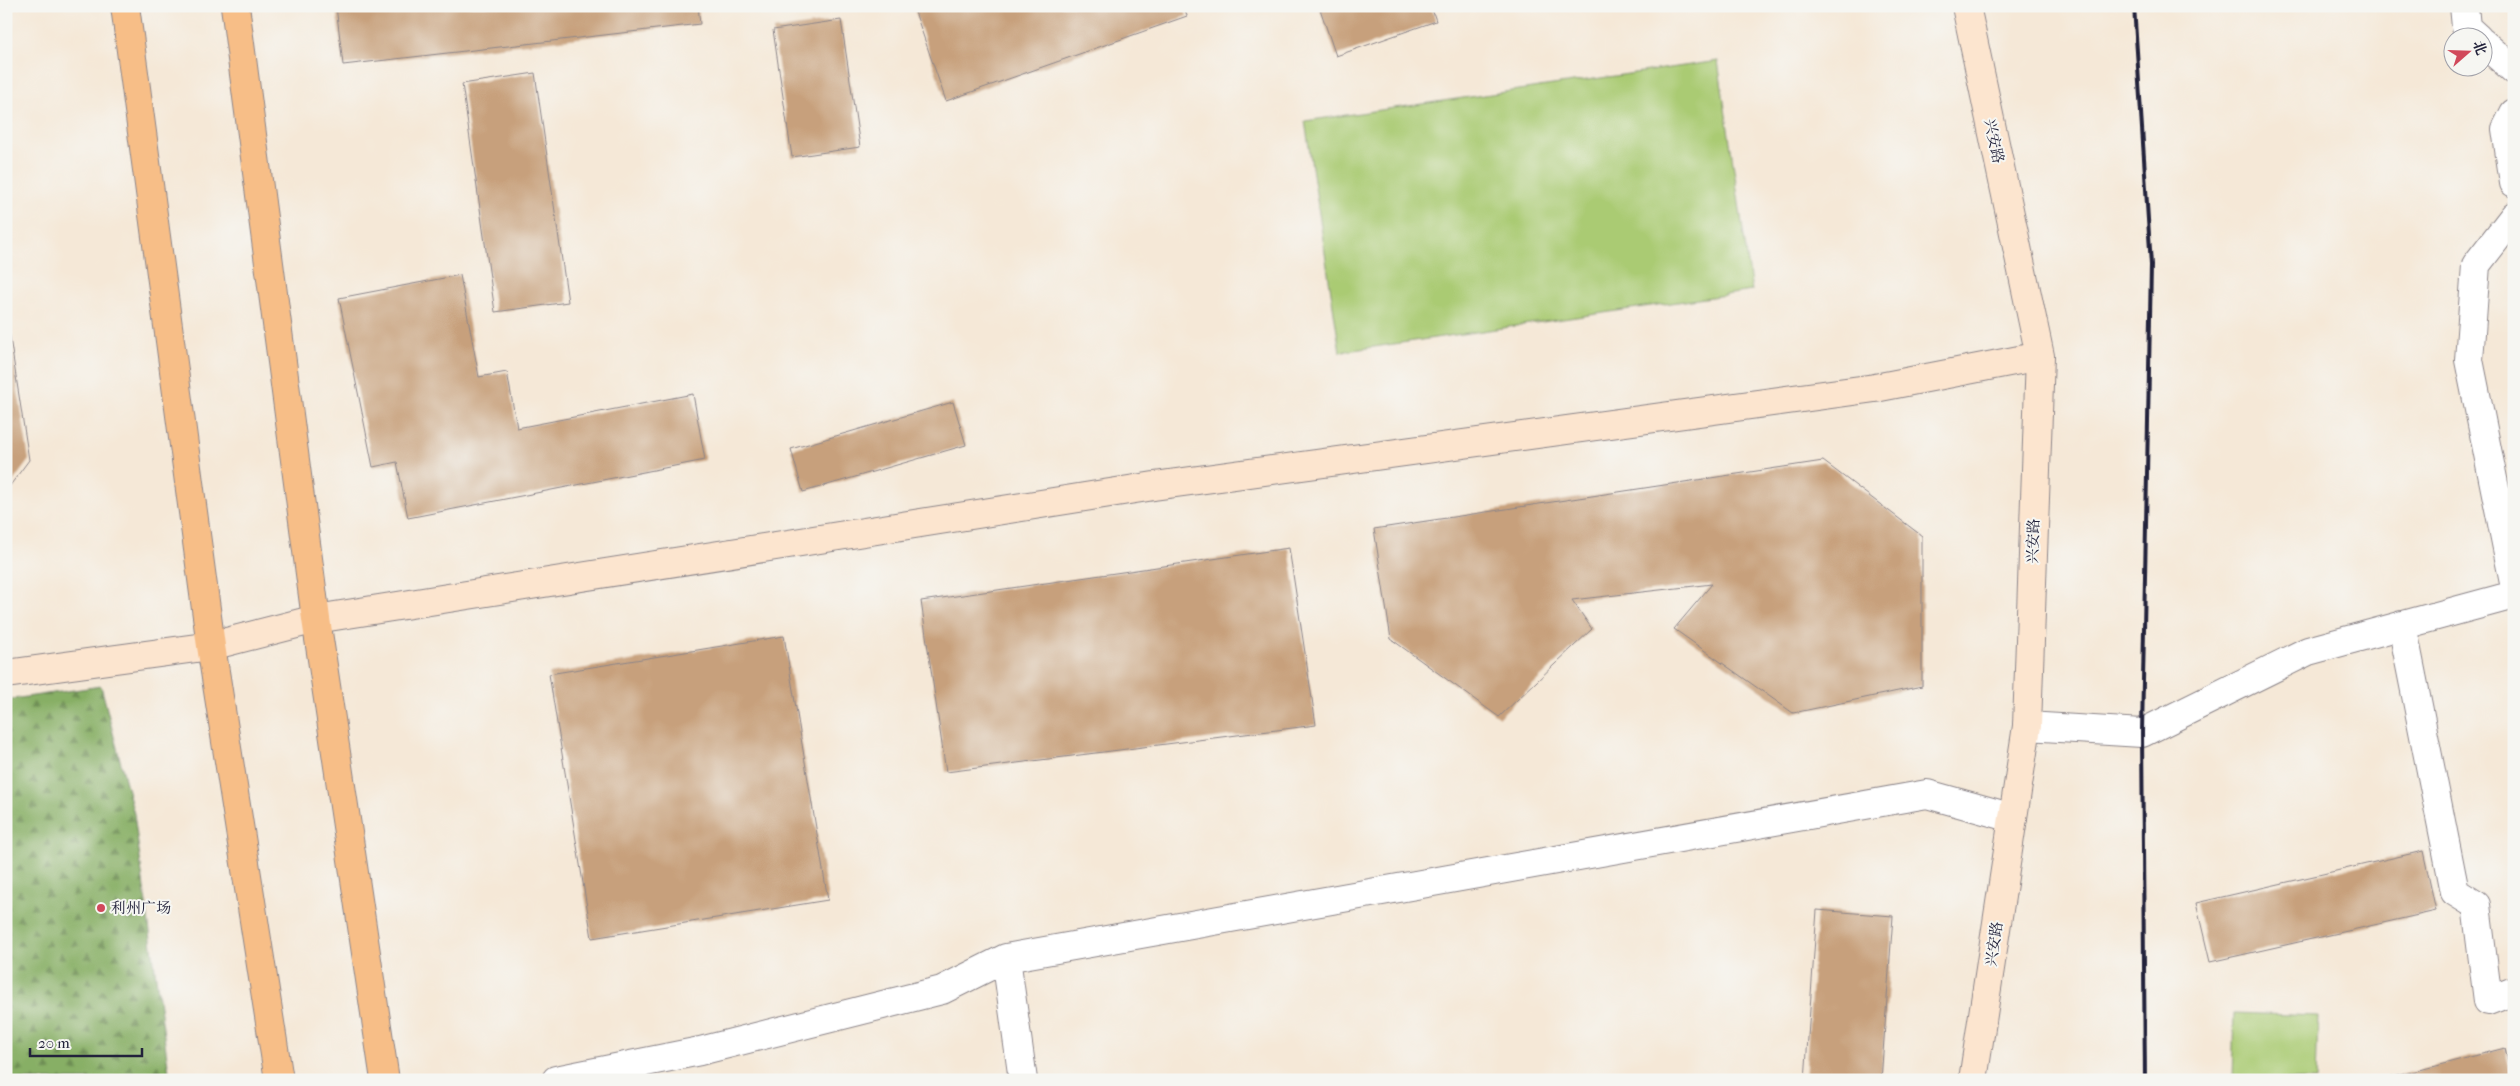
<svg xmlns="http://www.w3.org/2000/svg" width="2520" height="1086" font-family="'IM FELL French Canon','Noto Serif SC',serif">
<style>
.green{fill:#aacb73;stroke:#667657}
.forest{fill:url(#forest-firs);stroke:#546850}
.building{fill:#c7a07c}
.lines{fill:none;stroke-linecap:round;stroke-linejoin:round}
.street-casing{stroke:#8c8589;stroke-width:30}
.secondary-casing{stroke:#8c8589;stroke-width:30}
.highway-casing{stroke:#8c8589;stroke-width:30}
.street{stroke:#fff;stroke-width:28}
.secondary{stroke:#fce5cf;stroke-width:28}
.highway{stroke:#f7be87;stroke-width:28}
.rail{stroke:#22223b;stroke-width:4}
.poi-dot{fill:#d1495b;stroke:#f6f6f2;stroke-width:2}
.labels{text-anchor:middle;stroke-width:4;stroke-linejoin:round;paint-order:stroke}
.street-label{font-size:15px;fill:#22223b;stroke:#f6f6f2}
.poi-label{font-size:15px;fill:#22223b;stroke:#f6f6f2;text-anchor:start}
</style>
<defs>
<pattern id="forest-firs" width="22" height="20" patternUnits="userSpaceOnUse" patternTransform="scale(1.25)"><rect width="22" height="20" fill="#87af65"/><path d="M5 1l3.5 6h-7zM16 11l3.5 6h-7z" fill="#6e8e54"/></pattern>
</defs>
<rect width="100%" height="100%" fill="#f6f6f2"/>
<filter id="ink" filterUnits="userSpaceOnUse"><feTurbulence type="fractalNoise" baseFrequency=".02" numOctaves="2"/><feDisplacementMap in="SourceGraphic" scale="10" xChannelSelector="R" yChannelSelector="G"/><feConvolveMatrix kernelMatrix="1 2 1 2 8 2 1 2 1" color-interpolation-filters="sRGB"/></filter>
<filter id="wash" filterUnits="userSpaceOnUse"><feTurbulence type="fractalNoise" baseFrequency=".0096" numOctaves="4" result="noise"/><feDisplacementMap in="SourceGraphic" scale="20" xChannelSelector="R" yChannelSelector="G"/><feGaussianBlur stdDeviation="1.12" result="paint"/><feColorMatrix in="noise" values="0 0 0 0 0 0 0 0 0 0 0 0 0 0 0 0 0 1.4 0 .05"/><feComposite in="paint" operator="in"/></filter>
<g filter="url(#wash)">
<rect width="100%" height="100%" fill="#f5e8d7"/>
<path class="green" d="M1718,61L1752,291L1340,352L1305,121Z
M2234,1013L2318,1016L2316,1080H2232Z"/>
<path class="forest" d="M101,686L134,814L170,1080H6V700Z"/>
<g id="blocks">
<path class="building" d="M336,6H698L700,24L343,65Z
M913,6H1184L1187,16L946,101Z
M1319,6H1431L1436,21L1336,56Z
M841,20L860,147L792,157L773,30Z
M535,73L568,302L495,312L462,84Z
M460,275L479,377L507,372L517,428L693,394L705,460L408,518L397,462L373,467L339,298Z
M6,312L29,460L6,491Z
M953,402L966,445L803,492L791,449Z
M1823,461L1922,536V686L1793,713L1674,629L1712,584L1572,600L1592,629L1499,717L1391,639L1374,529Z
M1289,548L1316,725L946,772L921,601Z
M784,636L828,900L592,938L549,674Z
M2423,851L2436,911L2210,962L2196,903Z
M1817,910L1893,916L1881,1080H1805Z
M2505,1048L2512,1080H2385V1079Z"/>
</g>
</g>
<g filter="url(#ink)">
<use href="#blocks" fill-opacity="0" stroke="#8c8589" stroke-width="1"/>
<g class="lines">
<defs>
<path id="street" d="M2464,6L2466,27L2478,38
M2482,42L2514,70
M2514,113L2506,129L2514,183
M2514,216L2476,265L2469,360L2514,583
M2402,625L2455,892L2476,905L2488,1001L2514,991
M2027,726L2142,733L2308,651L2514,595
M556,1080L700,1051L942,990L1006,958
M1023,1080L1006,958L1927,794L2013,818"/>
<path id="secondary" d="M1966,6L2040,356L2027,726L1973,1080
M6,674L211,646L316,619L1154,486L1875,388L2040,356"/>
<path id="highway" d="M125,6L211,646L279,1080
M235,6L316,619L385,1080"/>
</defs>
<use href="#street" class="street-casing"/>
<use href="#secondary" class="secondary-casing"/>
<use href="#highway" class="highway-casing"/>
<use href="#street" class="street"/>
<use href="#secondary" class="secondary"/>
<use href="#highway" class="highway"/>
<path class="rail" d="M2134,6L2151,265L2142,733L2145,1080"/>
</g>
</g>
<circle class="poi-dot" cx="101" cy="908" r="5"/>
<g class="labels">
<g class="street-label">
<text transform="translate(1994 141) rotate(78)" y="5">兴安路</text>
<text transform="translate(2033 541) rotate(-88)" y="5">兴安路</text>
<text transform="translate(1994 944) rotate(-81)" y="5">兴安路</text>
</g>
<g class="poi-label">
<text x="111" y="913">利州广场</text>
</g>
</g>
<rect width="2520" height="1086" fill="none" stroke="#f6f6f2" stroke-width="25"/>
<g transform="translate(2468 52) rotate(70)"><circle r="24" fill="#f6f6f2" stroke="#a1a1a9"/>
<path d="M0-4L9 19L0 12L-9 19Z" fill="#d1495b"/>
<text y="-8" font-size="14" font-weight="bold" text-anchor="middle" fill="#22223b">北</text>
</g>
<path d="M30 1048v8h112v-8" fill="none" stroke="#22223b" stroke-width="2.5"/>
<text x="38" y="1048" font-size="15" fill="#22223b" stroke="#f6f6f2" stroke-width="4" paint-order="stroke">20 m</text>
</svg>
